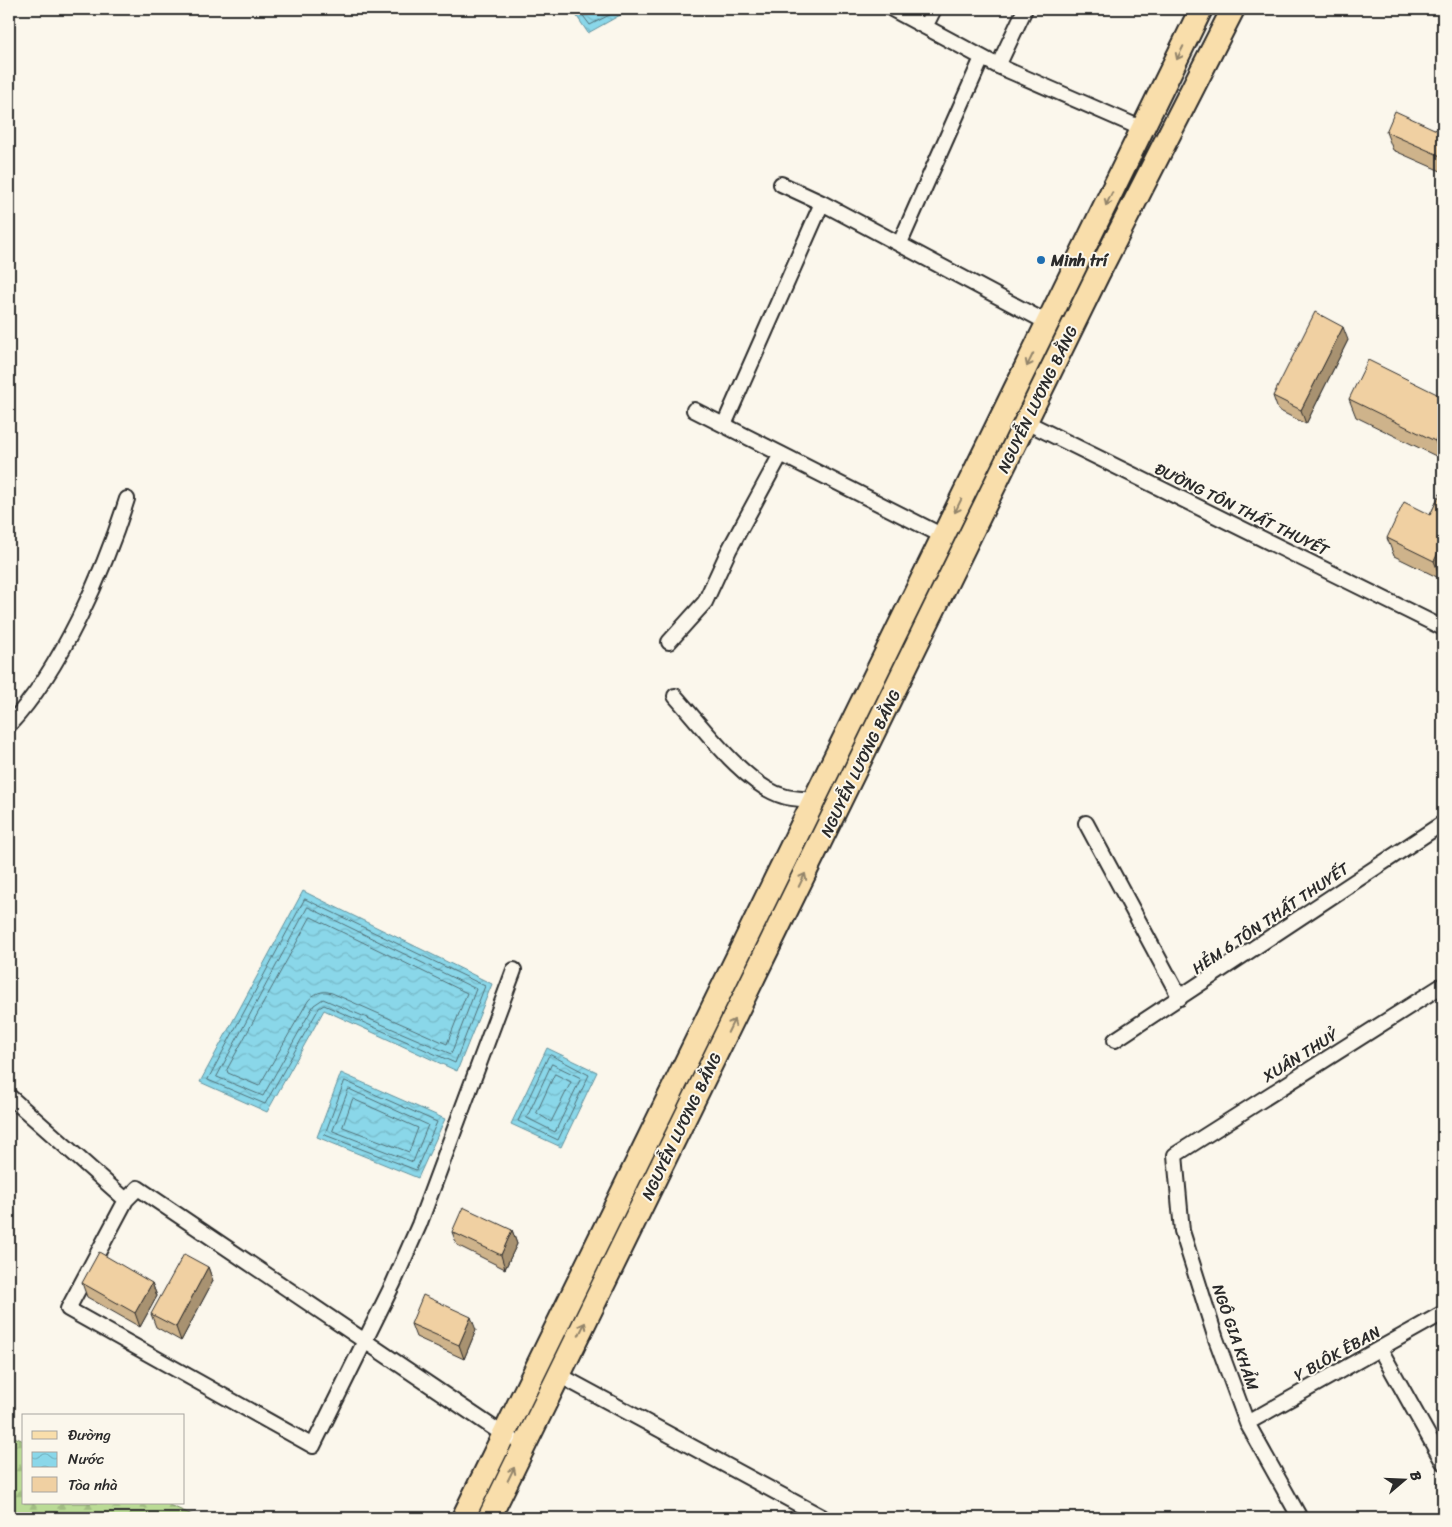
<svg xmlns="http://www.w3.org/2000/svg" width="1452" height="1527" font-family="Sriracha,sans-serif">
<style>
.forest{fill:url(#forest-firs);stroke:#728360}
.water{fill:url(#water-waves);stroke:#64929d}
.lines{fill:none;stroke-linecap:round;stroke-linejoin:round}
.shore{stroke:#517077;stroke-width:1}
.minor-casing{stroke:#2b2b2b;stroke-width:18}
.primary-casing{stroke:#2b2b2b;stroke-width:26}
.minor{stroke:#fbf7ec;stroke-width:14}
.primary{stroke:#f9deab;stroke-width:22}
.wall{fill:#ceb38b;stroke:#2b2b2b}
.shaded-wall{fill:#a89271;stroke:#2b2b2b}
.building{fill:#f0d0a2;stroke:#2b2b2b}
.oneway{stroke:#92846b}
.poi-dot{fill:#1f6fb2;stroke:#fbf7ec;stroke-width:2}
.labels{text-anchor:middle;stroke-width:4;stroke-linejoin:round;paint-order:stroke}
.poi-label{font-size:16px;font-weight:bold;fill:#2b2b2b;stroke:#fbf7ec;text-anchor:start}
.street-label{font-size:16px;fill:#2b2b2b;stroke:#fbf7ec}
</style>
<defs>
<pattern id="forest-firs" width="22" height="20" patternUnits="userSpaceOnUse" patternTransform="scale(1.25)"><rect width="22" height="20" fill="#badb95"/><path d="M5 1l3.5 6h-7zM16 11l3.5 6h-7z" fill="#a0bc81"/></pattern>
<pattern id="water-waves" width="16" height="10" patternUnits="userSpaceOnUse" patternTransform="scale(1.25)"><rect width="16" height="10" fill="#8ad7e9"/><path d="M0 5q4-4 8 0t8 0" fill="none" stroke="#77b9c8"/></pattern>
</defs>
<rect width="100%" height="100%" fill="#fbf7ec"/>
<filter id="ink" filterUnits="userSpaceOnUse"><feTurbulence type="fractalNoise" baseFrequency=".02" numOctaves="2"/><feDisplacementMap in="SourceGraphic" scale="10" xChannelSelector="R" yChannelSelector="G"/><feConvolveMatrix kernelMatrix="1 2 1 2 8 2 1 2 1" color-interpolation-filters="sRGB"/></filter>
<g filter="url(#ink)">
<path class="forest" d="M9,1435L24,1441V1503H165L199,1518H9Z"/>
<path class="water" d="M572,9H631L588,33Z
M303,891L492,984L457,1071L324,1010L267,1112L200,1082Z
M547,1048L597,1072L561,1147L511,1124Z
M341,1073L445,1119L418,1178L317,1137Z"/>
<g class="lines">
<path class="shore" d="M578,9L590,25L621,9
M305,899L485,986L455,1063L324,1005L319,1008L265,1104L208,1080Z
M308,907L476,989L451,1054L323,999L314,1005L263,1096L217,1077Z
M311,917L467,993L447,1044L332,993C322,990 314,993 308,1001L259,1086L228,1073L227,1070Z
M551,1055L589,1075L558,1140L518,1121L548,1057Z
M552,1064L581,1078L555,1132L527,1118Z
M555,1074L571,1082L551,1122L537,1113Z
M345,1081L437,1122L416,1170L325,1135Z
M349,1089L428,1125L413,1162L333,1131Z
M353,1099L418,1128L409,1152L343,1127Z"/>
<defs>
<path id="minor" d="M892,9L998,66L1143,129
M925,27L934,9
M998,66L1025,9
M781,184L822,203
M900,243L982,58
M694,410L943,536
M1026,422L1443,628
M724,425L822,203L1048,323
M669,642L705,602L729,550L781,454
M675,696C701,725 746,786 783,796C792,799 804,799 814,800
M9,725C61,670 104,571 127,499
M1086,823L1180,998
M1115,1040L1443,823
M9,1096L126,1200
M1380,1349L1443,1462
M559,1375L822,1517
M1247,1423L1443,1313
M511,1438L504,1435L138,1188L126,1200L68,1309L313,1446L393,1284L419,1225L514,970
M1300,1518L1247,1423L1216,1339L1182,1231L1175,1155L1443,985"/>
<path id="primary" d="M463,1518L1201,9
M489,1518L1098,274L1233,9"/>
</defs>
<use href="#minor" class="minor-casing"/>
<use href="#primary" class="primary-casing"/>
<use href="#minor" class="minor"/>
<use href="#primary" class="primary"/>
</g>
<path class="wall" d="M1386,132L1443,133V172L1393,150Z
M1348,340L1306,424L1278,410L1273,396Z
M1443,397V455L1442,459L1356,417L1349,399Z
M1443,488V573L1441,579L1394,556L1387,538L1430,515Z
M512,1230L517,1244L505,1269L457,1245L452,1232Z
M208,1267L213,1281L181,1341L156,1327L151,1314Z
M82,1283H152L157,1296L140,1327L87,1297Z
M411,1324L476,1330L464,1359L416,1337Z"/>
<path class="shaded-wall" d="M1343,327L1348,340L1306,424L1301,410Z
M1443,423V455L1442,459L1435,441Z
M1440,549L1443,559V573L1441,579L1434,561Z
M512,1230L517,1244L505,1269L501,1255Z
M208,1267L213,1281L181,1341L176,1327Z
M152,1283L157,1296L140,1327L135,1313Z
M471,1317L476,1330L464,1359L459,1345Z"/>
<path class="building" d="M1395,111L1443,133V157L1386,132Z
M1315,312L1343,327L1301,410L1273,396Z
M1368,360L1443,397V423L1435,441L1349,399Z
M1443,488V550L1440,549L1434,561L1387,538L1404,502L1430,515Z
M463,1207L512,1230L501,1255L452,1232Z
M99,1252L152,1283L135,1313L82,1283Z
M184,1254L208,1267L176,1327L151,1314Z
M423,1295L471,1317L459,1345L411,1324Z"/>
<defs><path id="oneway-shaft" d="M-6 0H5M1.5-3L5.5 0L1.5 3" fill="none" stroke-width="1.6" stroke-linecap="round" stroke-linejoin="round" transform="scale(1.25)"/></defs>
<g class="oneway">
<use href="#oneway-shaft" transform="translate(1180 53) rotate(116)"/>
<use href="#oneway-shaft" transform="translate(1109 199) rotate(116)"/>
<use href="#oneway-shaft" transform="translate(1030 360) rotate(116)"/>
<use href="#oneway-shaft" transform="translate(958 506) rotate(116)"/>
<use href="#oneway-shaft" transform="translate(802 880) rotate(-64)"/>
<use href="#oneway-shaft" transform="translate(731 1026) rotate(-64)"/>
<use href="#oneway-shaft" transform="translate(582 1329) rotate(-64)"/>
<use href="#oneway-shaft" transform="translate(511 1474) rotate(-64)"/>
</g>
</g>
<circle class="poi-dot" cx="1041" cy="260" r="5"/>
<g class="labels">
<g class="poi-label">
<text x="1051" y="266">Minh trí</text>
</g>
<g class="street-label">
<text transform="translate(1037 399) rotate(-64)" y="6">NGUYỄN LƯƠNG BẰNG</text>
<text transform="translate(1242 509) rotate(26)" y="6">ĐƯỜNG TÔN THẤT THUYẾT</text>
<text transform="translate(860 763) rotate(-64)" y="6">NGUYỄN LƯƠNG BẰNG</text>
<text transform="translate(1270 918) rotate(-34)" y="6">HẺM 6 TÔN THẤT THUYẾT</text>
<text transform="translate(1300 1055) rotate(-32)" y="6">XUÂN THUỶ</text>
<text transform="translate(681 1126) rotate(-64)" y="6">NGUYỄN LƯƠNG BẰNG</text>
<text transform="translate(1236 1337) rotate(71)" y="6">NGÔ GIA KHẢM</text>
<text transform="translate(1337 1353) rotate(-29)" y="6">Y BLÔK ÊBAN</text>
</g>
</g>
<rect width="1452" height="1527" fill="none" stroke="#fbf7ec" stroke-width="30"/>
<rect x="15" y="15" width="1422" height="1497" fill="none" stroke="#2b2b2b" stroke-width="2" filter="url(#ink)"/>
<rect x="22" y="1414" width="162" height="90" fill="#fbf7ec" stroke="#a8a59f"/>
<rect x="32" y="1431" width="25" height="8" fill="#f9deab" stroke="#a8a59f"/>
<text x="68" y="1440" font-size="15" fill="#2b2b2b">Đường</text>
<rect x="32" y="1452" width="25" height="15" fill="url(#water-waves)" stroke="#a8a59f"/>
<text x="68" y="1464" font-size="15" fill="#2b2b2b">Nước</text>
<rect x="32" y="1477" width="25" height="15" fill="#f0d0a2" stroke="#a8a59f"/>
<text x="68" y="1490" font-size="15" fill="#2b2b2b">Tòa nhà</text>
<g transform="translate(1404 1480) rotate(71)" stroke="#fbf7ec" stroke-width="4" paint-order="stroke">
<path d="M0-4L9 19L0 12L-9 19Z" fill="#2b2b2b"/>
<text y="-8" font-size="14" font-weight="bold" text-anchor="middle" fill="#2b2b2b">B</text>
</g>
</svg>
